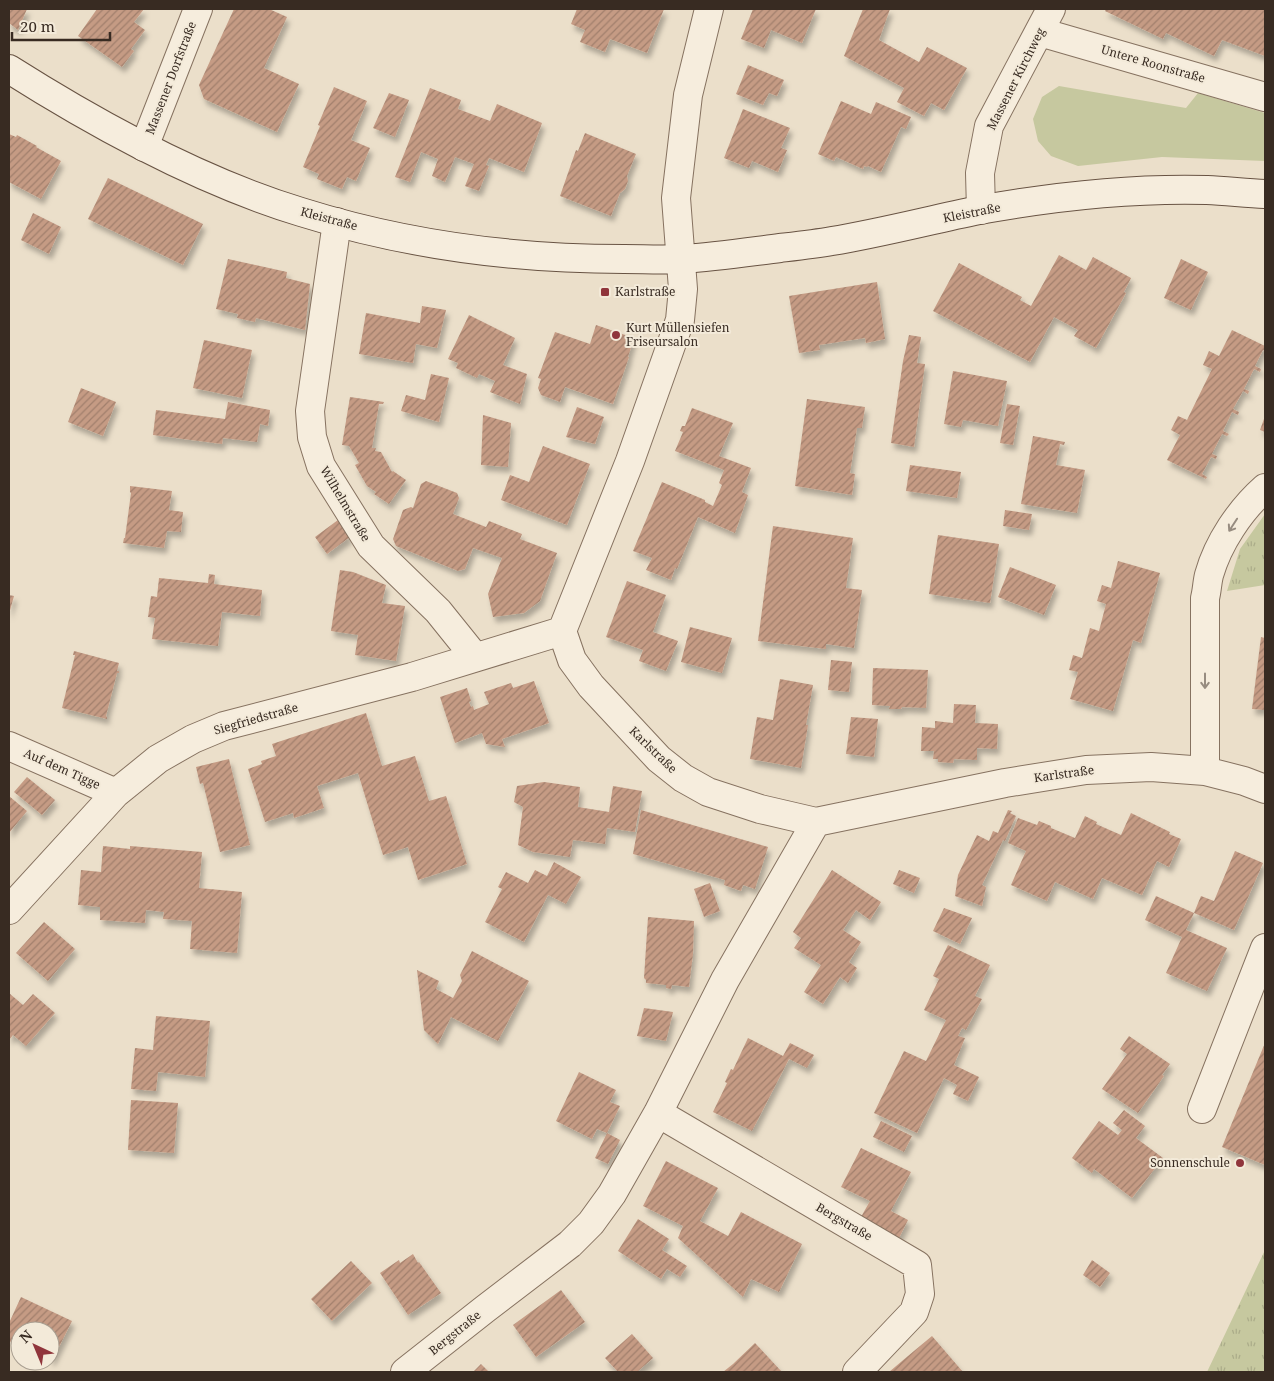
<svg xmlns="http://www.w3.org/2000/svg" width="1274" height="1381" font-family="'Noto Serif',serif">
<style>
.grass{fill:#c6c89f}
.park{fill:url(#park-tufts)}
.building{fill:url(#building-hatch);filter:url(#shadow)}
.lines{fill:none;stroke-linecap:round;stroke-linejoin:round}
.minor-casing{stroke:#867260;stroke-width:30}
.secondary-casing{stroke:#685343;stroke-width:30}
.minor{stroke:#f6eddd;stroke-width:28}
.secondary{stroke:#f6eddd;stroke-width:28}
.oneway{stroke:#978c80}
.poi-dot{fill:#90353b;stroke:#f3ead9;stroke-width:2}
.labels{text-anchor:middle;stroke-width:4;stroke-linejoin:round;paint-order:stroke}
.street-label{font-size:12px;fill:#382b22;stroke:#f3ead9}
.poi-label{font-size:12px;fill:#382b22;stroke:#f3ead9;text-anchor:start}
</style>
<defs>
<pattern id="park-tufts" width="24" height="20" patternUnits="userSpaceOnUse" patternTransform="scale(1.25)"><rect width="24" height="20" fill="#c6c89f"/><path d="M3 7l-1-3M5 7V3M7 7l1-3M15 17l-1-3M17 17v-4M19 17l1-3" fill="none" stroke="#abac89"/></pattern>
<pattern id="building-hatch" width="6" height="6" patternUnits="userSpaceOnUse" patternTransform="scale(1.25)"><rect width="6" height="6" fill="#c59b84"/><path d="M-1 1l2-2M0 6l6-6M5 7l2-2" fill="none" stroke="#a17f6c"/></pattern>
<filter id="shadow"><feDropShadow dx="3" dy="5.5" stdDeviation="2.5" flood-color="#0004"/></filter>
</defs>
<rect width="100%" height="100%" fill="#ebdfca"/>
<path class="grass" d="M1059,86L1186,108L1198,93L1265,113V161L1162,157L1078,166L1051,156L1038,141L1033,119L1042,97Z"/>
<path class="park" d="M1265,514V585L1227,591L1240,549Z
M1265,1250V1372H1207Z"/>
<path class="building" d="M9,9H27L18,30L9,23Z
M97,9H144L134,22L145,30L131,49L134,51L122,67L78,36Z
M234,9H269L287,17L264,68L299,84L277,132L204,99L199,85Z
M577,9H664L647,53L610,39L605,52L580,42L585,30L571,24Z
M753,9H816L802,43L771,30L764,48L741,39Z
M863,9H890L879,40L919,62L927,47L967,68L944,110L931,103L924,116L897,102L904,88L844,56Z
M1106,9H1265V56L1222,40L1214,56L1166,33L1163,39L1105,11Z
M748,65L784,80L777,96L769,93L763,105L736,94Z
M334,87L367,101L351,140L370,148L356,181L347,177L342,189L317,179L319,174L303,167L320,126L318,125Z
M430,88L461,100L458,109L490,121L497,104L542,123L524,172L489,158L486,165L489,166L479,191L465,186L474,164L455,157L445,182L432,176L438,159L421,152L410,182L395,177Z
M389,93L409,100L395,137L373,128Z
M841,101L871,114L876,102L911,117L906,129L901,127L881,172L868,166L867,167L864,166L863,169L836,157L834,161L818,154Z
M743,109L790,128L781,148L787,150L778,172L752,161L749,168L724,158Z
M585,133L636,154L627,176L628,181L625,189L620,193L611,216L560,196L576,150L578,151Z
M9,134L16,137L17,135L37,146L36,147L61,161L41,199L9,182Z
M108,178L203,224L183,265L88,219Z
M33,213L61,227L49,254L21,240Z
M1059,255L1086,270L1093,257L1131,278L1124,292L1126,293L1096,348L1074,336L1078,330L1054,317L1030,362L933,311L959,263L1022,297L1020,300L1031,306Z
M228,259L287,272L286,278L310,284L305,330L256,318L255,322L237,318L238,314L216,309Z
M1181,259L1208,272L1191,310L1164,298Z
M877,282L885,339L866,343L865,338L819,345L820,350L799,353L789,296Z
M422,306L446,310L437,348L416,344L413,363L359,354L366,313L420,323Z
M469,315L515,338L503,365L527,374L520,404L490,392L495,381L479,374L477,378L456,368L458,363L448,359Z
M596,325L634,338L628,357H629L613,404L565,387L560,402L541,395L538,388L541,379L538,378L555,332L590,344Z
M1232,330L1265,346V351L1263,350L1255,366L1261,369L1260,372L1254,369L1244,389L1249,391L1248,394L1243,391L1233,409L1239,412L1238,415L1232,412L1223,431L1229,434L1227,436L1222,434L1212,454L1217,456L1216,459L1211,457L1202,474L1207,477L1206,479L1167,460L1180,435L1171,430L1178,416L1187,420L1212,369L1203,365L1209,351L1219,356Z
M909,335L921,337L917,363L925,364L914,447L891,443L903,361Z
M204,340L252,350L242,398L193,388Z
M953,371L1007,381L998,426L963,420L961,427L944,424Z
M431,374L449,378L439,422L401,411L406,395L425,400Z
M81,388L116,402L103,436L68,422Z
M350,397L384,402L383,404H379L372,448H376L375,451L381,452L392,472L393,471L406,480L389,504L374,494L376,492L367,486L355,465L359,463L349,446L342,445Z
M807,399L865,407L862,428H857L850,473L855,474L852,495L795,486Z
M228,402L270,410L268,426L260,424L257,442L223,438L222,444L153,435L156,410L225,419Z
M1007,404L1020,406L1013,445L1000,443Z
M577,407L604,417L595,444L566,437Z
M692,408L733,423L719,456L751,468L742,492L748,495L735,533L698,517L677,569L675,568L671,580L646,570L652,558L633,551L662,482L705,500V502L713,506L722,485L719,483L724,470L675,451L683,432L680,431L682,426H685Z
M483,415L511,423L508,467L481,465Z
M1265,416V432L1260,430Z
M1033,436L1065,442L1064,445L1060,444L1056,465L1085,470L1077,513L1021,504Z
M543,446L590,464L567,525L501,500L510,475L529,482Z
M910,465L961,472L957,498L906,491Z
M426,481L457,493L459,498L453,514L486,527L489,521L522,534L520,539L557,553L540,601L524,613L493,617L488,594L502,558L473,548L465,569L458,571L396,546L393,539L403,510L411,507L413,508L421,484Z
M130,486L172,491L169,510L183,512L181,532L167,531L164,548L123,543L124,538H125L131,493L130,492Z
M1005,510L1032,514L1029,530L1003,526Z
M338,520L350,537L327,554L315,537Z
M773,526L853,538L846,588L862,590L854,648L826,644V649L758,641Z
M938,535L999,544L990,603L929,594Z
M1118,561L1160,573L1141,643L1133,640L1113,711L1070,699L1078,672L1069,670L1073,655L1082,658L1090,628L1099,631L1106,604L1097,601L1102,585L1111,588Z
M1010,567L1056,585L1044,615L998,597Z
M340,570L353,572L386,585L382,603L405,606L396,661L355,655L358,635L331,631Z
M209,574L215,575L214,584L262,590L260,616L222,612L218,646L152,639L155,618L148,617L151,596L157,597L159,578L208,583Z
M627,581L666,595L653,632L678,641L666,671L639,661L643,650L606,637Z
M9,595L14,596L9,614Z
M690,627L732,638L722,673L681,662Z
M1261,637L1265,638V710L1252,709Z
M74,651L119,663L117,671H119V673H117L106,716L107,717V719L62,708L75,655H73Z
M831,660L852,662L849,692L828,690Z
M873,668L928,670L926,708L902,707L901,709H889L890,706L872,705Z
M780,679L813,685L806,725H808L801,768L750,759L757,717L773,720Z
M534,681L549,723L502,739L505,747L486,744L482,733L455,743L440,697L467,688L471,701L469,702L471,707L473,706L474,710L489,704L484,692L511,683L513,688Z
M954,704L976,705L975,723L998,724L997,749L977,748V760L954,759L953,763L938,762V759H933L934,751H921L922,727L935,728V721L953,723Z
M366,713L382,766L415,756L429,801L446,796L467,864L418,880L408,847L383,855L358,773L317,786L324,808L294,818L293,813L265,822L248,769L262,764L261,761L276,756L272,744Z
M851,717L878,719L874,757L846,754Z
M229,759L250,845L220,852L203,783L200,784L196,767Z
M27,777L55,800L42,815L14,792Z
M544,782L580,787L578,807L609,812L613,786L642,791L635,832L607,828L605,844L573,840L570,857L533,852L518,845L523,807L514,802L517,786Z
M9,796L27,811L9,833Z
M641,810L768,847L755,889L743,885L741,891L724,885L725,880L633,854Z
M1008,810L1012,811L1010,813L1016,816L1005,841L1003,840L982,885L986,887L982,906L955,896L958,875L977,835L989,841L993,831L998,833Z
M1131,813L1170,832L1169,834L1181,839L1169,867L1157,861L1142,895L1102,878L1093,899L1055,882L1047,901L1011,885L1026,851L1008,843L1018,818L1037,825L1039,821L1051,826V828L1075,838L1085,816L1097,822L1096,824L1121,835Z
M103,846L130,849V846L202,852L199,888L242,892L237,953L190,949L192,921L163,919L164,912L146,910L145,923L100,920V907L78,905L81,870L101,872Z
M1235,851L1263,863L1234,930L1194,913L1201,896L1214,901Z
M554,862L581,877L566,904L548,895L524,942L485,922L502,889L498,887L506,872L528,883L535,870L547,876Z
M832,870L881,902L870,920L856,910L843,930L861,942L849,962L857,968L848,983L840,977L823,1004L804,992L821,965L794,948L801,938L793,932Z
M899,870L920,878L914,893L893,884Z
M710,883L720,911L704,917L694,889Z
M1156,896L1194,913L1186,930L1227,948L1207,991L1166,973L1182,937L1145,920Z
M944,908L972,918L960,944L933,931Z
M648,917L694,921L693,954L689,987L672,985L671,989L666,988V985L646,983V980L644,978Z
M44,922L75,949L48,981L16,953Z
M948,945L990,965L975,996L982,999L966,1030L962,1028L958,1036L965,1038L954,1065L979,1077L968,1101L953,1094L957,1085L944,1078L917,1133L874,1113L904,1051L926,1061L946,1020L924,1010L939,979L933,976Z
M472,951L529,981L498,1041L451,1017L438,1044L424,1030L417,970L439,981L436,989L453,998L462,981L460,975Z
M9,993L23,1005L33,994L55,1013L26,1046L13,1035L9,1040Z
M644,1008L673,1012L666,1041L637,1036Z
M156,1016L210,1021L205,1077L158,1072L156,1091L131,1089L135,1048L153,1050Z
M1129,1036L1170,1064L1162,1075L1164,1076L1138,1113L1102,1089L1127,1054L1120,1049Z
M748,1038L783,1056L790,1043L814,1055L807,1068L789,1059L752,1131L713,1112L727,1083L725,1082L731,1069L733,1070Z
M1265,1043V1165L1222,1147Z
M579,1072L616,1090L610,1102L620,1106L607,1133L597,1129L592,1139L556,1121Z
M131,1100L178,1103L174,1153L128,1150Z
M1124,1110L1145,1126L1136,1138L1163,1158L1132,1198L1094,1169L1092,1173L1072,1158L1099,1121L1118,1135L1122,1130L1113,1123Z
M881,1121L912,1136L904,1152L873,1137Z
M607,1133L620,1140L608,1164L595,1158Z
M861,1148L911,1172L891,1211L908,1220L898,1240L861,1217L870,1201L841,1187Z
M666,1161L718,1188L700,1221L728,1236L741,1212L802,1244L779,1292L751,1279L743,1297L678,1238L683,1226L643,1206Z
M638,1219L669,1239L662,1250L687,1266L680,1277L667,1269L661,1279L618,1251Z
M413,1254L418,1263L419,1262L441,1293L408,1315L380,1273L399,1260L400,1263Z
M1092,1260L1110,1273L1100,1287L1083,1275Z
M351,1261L372,1283L332,1321L311,1299Z
M561,1290L585,1322L536,1357L513,1325Z
M21,1297L72,1321L52,1361L50,1360V1331H20V1346L9,1341V1323Z
M632,1334L653,1358L637,1372H618L605,1358Z
M932,1336L963,1372H889L908,1356Z
M755,1343L782,1372H723L733,1364Z
M481,1364L489,1372H473Z"/>
<g class="lines">
<defs>
<path id="minor" d="M709,9L688,95L676,198L683,289L680,320L630,461L562,631L572,660L591,686L659,759L683,778L708,792L760,809L816,822L1005,783L1086,770L1151,767L1205,771L1244,781L1265,789
M1040,32L1265,97
M144,147L198,9
M981,210L980,173L989,126L1051,9
M337,222L310,411L312,437L321,466L371,546L438,611L475,657
M9,746L116,793
M1205,771V598C1207,591 1207,583 1209,575C1218,543 1240,510 1265,488
M9,910L116,793L158,759L193,739L224,726L412,677L562,631
M1202,1109L1265,948
M658,1113L917,1265L920,1294L914,1312L857,1372
M405,1372L485,1309L570,1244L591,1223L612,1194L658,1113L725,980L816,822"/>
<path id="secondary" d="M9,69C99,126 199,181 301,212C406,245 515,259 624,259C643,259 663,260 683,259C715,257 748,252 780,248C797,246 815,244 832,241C881,233 930,220 979,210C1051,197 1133,188 1207,190C1226,191 1246,193 1265,194"/>
</defs>
<use href="#minor" class="minor-casing"/>
<use href="#secondary" class="secondary-casing"/>
<use href="#minor" class="minor"/>
<use href="#secondary" class="secondary"/>
</g>
<defs><path id="oneway-shaft" d="M-6 0H5M1.5-3L5.5 0L1.5 3" fill="none" stroke-width="1.6" stroke-linecap="round" stroke-linejoin="round" transform="scale(1.25)"/></defs>
<g class="oneway">
<use href="#oneway-shaft" transform="translate(1233 525) rotate(123)"/>
<use href="#oneway-shaft" transform="translate(1205 681) rotate(90)"/>
</g>
<g class="poi-dot">
<rect x="600" y="287" width="10" height="10" rx="2.5"/>
<circle cx="616" cy="335" r="5"/>
<circle cx="1240" cy="1163" r="5"/>
</g>
<g class="labels">
<g class="street-label">
<text transform="translate(1153 64) rotate(16)" y="4">Untere Roonstraße</text>
<text transform="translate(171 78) rotate(-69)" y="4">Massener Dorfstraße</text>
<text transform="translate(1016 79) rotate(-63)" y="4">Massener Kirchweg</text>
<text transform="translate(972 213) rotate(-11)" y="4">Kleistraße</text>
<text transform="translate(329 219) rotate(15)" y="4">Kleistraße</text>
<text transform="translate(345 504) rotate(59)" y="4">Wilhelmstraße</text>
<text transform="translate(256 719) rotate(-16)" y="4">Siegfriedstraße</text>
<text transform="translate(653 750) rotate(44)" y="4">Karlstraße</text>
<text transform="translate(62 769) rotate(24)" y="4">Auf dem Tigge</text>
<text transform="translate(1064 774) rotate(-8)" y="4">Karlstraße</text>
<text transform="translate(844 1222) rotate(30)" y="4">Bergstraße</text>
<text transform="translate(455 1333) rotate(-39)" y="4">Bergstraße</text>
</g>
<g class="poi-label">
<text x="615" y="296">Karlstraße</text>
<text x="626" y="332">Kurt Müllensiefen<tspan x="626" dy="14">Friseursalon</tspan></text>
<text x="1230" y="1167" text-anchor="end">Sonnenschule</text>
</g>
</g>
<rect width="1274" height="1381" fill="none" stroke="#382b22" stroke-width="20"/>
<g transform="translate(35 1346) rotate(316)"><circle r="24" fill="#f3ead9" stroke="#a89e90"/>
<path d="M0-4L9 19L0 12L-9 19Z" fill="#90353b"/>
<text y="-8" font-size="14" font-weight="bold" text-anchor="middle" fill="#382b22">N</text>
</g>
<path d="M12 32v8h98v-8" fill="none" stroke="#382b22" stroke-width="2.5"/>
<text x="20" y="32" font-size="15" fill="#382b22" stroke="#f3ead9" stroke-width="4" paint-order="stroke">20 m</text>
</svg>
